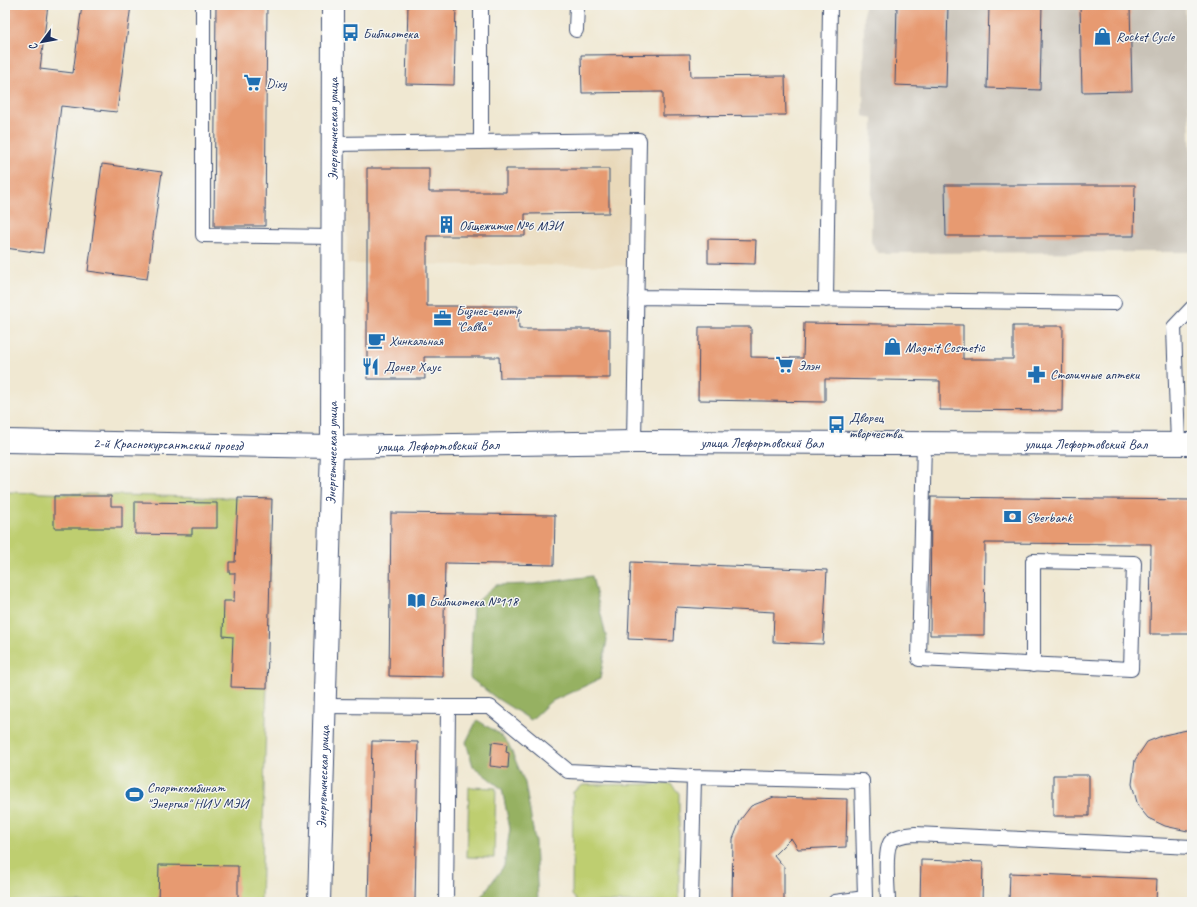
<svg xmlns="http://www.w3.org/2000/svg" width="1197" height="907" font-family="Caveat,sans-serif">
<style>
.built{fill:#e9d9ba}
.industrial{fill:#c9c3b8}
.green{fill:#bece70;stroke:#6c7e67}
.forest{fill:#96b162;stroke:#587060}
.building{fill:#e79a71}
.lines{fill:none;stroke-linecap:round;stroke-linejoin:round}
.service-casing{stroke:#3b4b6f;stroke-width:16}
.minor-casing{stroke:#3b4b6f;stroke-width:24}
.service{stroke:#fff;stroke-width:14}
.minor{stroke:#fff;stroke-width:22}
.labels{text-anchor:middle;stroke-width:3;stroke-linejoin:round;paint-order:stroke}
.poi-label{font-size:14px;fill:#1b2f5e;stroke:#f6f6f2;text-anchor:start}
.street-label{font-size:14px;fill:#1b2f5e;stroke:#f6f6f2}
</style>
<rect width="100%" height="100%" fill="#f6f6f2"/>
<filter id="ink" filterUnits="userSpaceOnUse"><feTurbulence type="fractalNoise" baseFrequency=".025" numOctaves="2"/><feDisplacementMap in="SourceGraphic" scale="8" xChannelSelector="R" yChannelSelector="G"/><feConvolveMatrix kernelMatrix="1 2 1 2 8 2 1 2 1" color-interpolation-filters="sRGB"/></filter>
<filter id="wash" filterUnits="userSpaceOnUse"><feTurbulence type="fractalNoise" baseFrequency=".012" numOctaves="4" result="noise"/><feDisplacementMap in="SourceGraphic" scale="16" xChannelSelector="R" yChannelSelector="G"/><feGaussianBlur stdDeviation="0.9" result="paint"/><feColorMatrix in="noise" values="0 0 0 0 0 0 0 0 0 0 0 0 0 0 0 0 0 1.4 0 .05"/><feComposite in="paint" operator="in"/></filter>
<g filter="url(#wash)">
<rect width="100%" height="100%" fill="#f0e8d2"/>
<path class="built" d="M638,142L633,266L347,264V147Z"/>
<path class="industrial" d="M864,5H1185L1192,188V252L878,253L871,242L873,118L863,116Z"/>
<path class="green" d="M5,492L272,499L261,902H5Z
M671,784L679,793V899L674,902H578L572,895L573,792L583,785Z
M469,787L496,788L494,858L467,857Z"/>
<path class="forest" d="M592,576L607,640L600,679L550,702L531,720L496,698L470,678L473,606L495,585L534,584Z
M477,720L498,733L508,743L525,783L535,841L538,902H477L504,866L510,829L502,789L473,766L466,742Z"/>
<g id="blocks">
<path class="building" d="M5,5H48L40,69L73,73L82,5H131L117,112L61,106L43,253L5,248Z
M216,5H267L265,226H214Z
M408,5H456L454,85L406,84Z
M897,5H948L946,87L895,85Z
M989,5H1042L1040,90L987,88Z
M1080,5H1130L1132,91L1082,92Z
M690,54L691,77L785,76L786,115L663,116V92L582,93L581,55Z
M102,164L162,172L147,279L88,271Z
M367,168H429V192H506V169H609V213L525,214V236H427V306H518L519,329H610V378H500L499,357H424L425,379H367Z
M945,185H1135L1134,236H946Z
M708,239L756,240L755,264L708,263Z
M804,323L963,325V359H1013V326H1063L1062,411L940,410V381L825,379V402L698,400L699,327H751V357L803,358Z
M54,496H111V506H122V528H54Z
M931,497L1192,500V634H1150L1151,544L985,543L984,635H930Z
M238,498L272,499L267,688L231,687L233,637L223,636L224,601H234L235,573H229V562H235Z
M135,502L217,503V528H192V535L135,534Z
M391,513L555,515L554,565L445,563L443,677L389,676Z
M631,562L827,570L823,644L773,642L774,612L676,607L674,641L628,639Z
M1187,730H1192V832L1165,826L1148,818L1138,806L1132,784L1135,760L1147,742L1164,735Z
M372,741L418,742L415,902H368Z
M492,742L507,744L506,752L509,753L508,768L490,766Z
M1053,775H1089V816H1053Z
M774,797L847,799L846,847L798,849L791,838L774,855L784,867V902H732L733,839L741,819L751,806Z
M921,860L983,862L982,902H920Z
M159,865L238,866V902H158Z
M1010,873L1157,879L1156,902H1009Z"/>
</g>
</g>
<g filter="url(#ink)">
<use href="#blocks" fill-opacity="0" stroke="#3b4b6f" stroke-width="1"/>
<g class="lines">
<defs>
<path id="service" d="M203,5V235L332,237
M481,5V142
M576,30L577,5
M333,144L639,140L634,442
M636,297L1114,303
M826,300L830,5
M924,442L919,659L1131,669L1134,563L1033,561V665
M1178,444L1174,327L1192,308
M325,706L448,707L446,902
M448,707H490L568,771L694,777L862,781L865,898L835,902
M691,902L694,777
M888,902C888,889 884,854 890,843C895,835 907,835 915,834L1192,847"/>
<g id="minor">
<path id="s1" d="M5,441L332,447L634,442L1192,444"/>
<path id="s2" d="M319,902L332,447L333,5"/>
</g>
</defs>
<use href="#service" class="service-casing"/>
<use href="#minor" class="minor-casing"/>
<use href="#service" class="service"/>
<use href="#minor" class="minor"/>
</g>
</g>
<defs>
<symbol id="bus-bare" viewBox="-9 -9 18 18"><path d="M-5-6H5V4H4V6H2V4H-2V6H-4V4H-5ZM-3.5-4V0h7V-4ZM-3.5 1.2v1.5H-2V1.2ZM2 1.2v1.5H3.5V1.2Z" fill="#1f6fb2" stroke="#f6f6f2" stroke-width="2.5" paint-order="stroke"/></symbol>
<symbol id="shop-bare" viewBox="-9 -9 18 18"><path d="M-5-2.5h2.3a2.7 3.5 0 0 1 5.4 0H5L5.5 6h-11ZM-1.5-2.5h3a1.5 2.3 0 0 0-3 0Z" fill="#1f6fb2" stroke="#f6f6f2" stroke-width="2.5" paint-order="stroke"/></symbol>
<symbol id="supermarket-bare" viewBox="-9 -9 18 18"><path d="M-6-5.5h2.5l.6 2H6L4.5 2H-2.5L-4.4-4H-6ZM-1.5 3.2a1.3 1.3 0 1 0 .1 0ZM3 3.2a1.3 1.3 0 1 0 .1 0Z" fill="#1f6fb2" stroke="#f6f6f2" stroke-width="2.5" paint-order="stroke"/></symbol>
<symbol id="building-bare" viewBox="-9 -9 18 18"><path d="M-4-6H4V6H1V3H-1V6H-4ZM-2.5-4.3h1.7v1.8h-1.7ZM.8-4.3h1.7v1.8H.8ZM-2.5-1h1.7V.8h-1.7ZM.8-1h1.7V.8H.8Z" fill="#1f6fb2" stroke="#f6f6f2" stroke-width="2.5" paint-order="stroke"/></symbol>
<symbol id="office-bare" viewBox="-9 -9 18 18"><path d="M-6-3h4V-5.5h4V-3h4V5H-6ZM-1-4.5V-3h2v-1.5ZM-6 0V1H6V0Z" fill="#1f6fb2" stroke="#f6f6f2" stroke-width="2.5" paint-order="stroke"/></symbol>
<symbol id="cafe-bare" viewBox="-9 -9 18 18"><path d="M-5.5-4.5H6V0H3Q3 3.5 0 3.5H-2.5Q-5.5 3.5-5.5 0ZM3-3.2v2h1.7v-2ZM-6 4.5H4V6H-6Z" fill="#1f6fb2" stroke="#f6f6f2" stroke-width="2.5" paint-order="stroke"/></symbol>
<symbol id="restaurant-bare" viewBox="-9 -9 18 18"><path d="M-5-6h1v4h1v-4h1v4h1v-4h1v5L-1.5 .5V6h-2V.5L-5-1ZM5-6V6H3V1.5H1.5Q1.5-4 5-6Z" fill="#1f6fb2" stroke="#f6f6f2" stroke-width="2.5" paint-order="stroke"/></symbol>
<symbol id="pharmacy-bare" viewBox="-9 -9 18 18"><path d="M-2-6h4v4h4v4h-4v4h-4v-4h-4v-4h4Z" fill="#1f6fb2" stroke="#f6f6f2" stroke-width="2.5" paint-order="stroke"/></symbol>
<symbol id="bank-bare" viewBox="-9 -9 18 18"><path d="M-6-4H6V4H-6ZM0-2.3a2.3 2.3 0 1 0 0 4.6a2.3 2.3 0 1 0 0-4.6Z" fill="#1f6fb2" stroke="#f6f6f2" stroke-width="2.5" paint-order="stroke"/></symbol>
<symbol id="library-bare" viewBox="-9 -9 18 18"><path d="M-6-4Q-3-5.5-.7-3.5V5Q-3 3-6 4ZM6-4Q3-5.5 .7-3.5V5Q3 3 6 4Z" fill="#1f6fb2" stroke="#f6f6f2" stroke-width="2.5" paint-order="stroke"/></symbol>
<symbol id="stadium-bare" viewBox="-9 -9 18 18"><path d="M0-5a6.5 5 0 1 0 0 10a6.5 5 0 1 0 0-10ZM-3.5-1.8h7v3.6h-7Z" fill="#1f6fb2" stroke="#f6f6f2" stroke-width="2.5" paint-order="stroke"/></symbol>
</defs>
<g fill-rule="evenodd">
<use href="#bus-bare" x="338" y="20" width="25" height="25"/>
<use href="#shop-bare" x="1090" y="24" width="25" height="25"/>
<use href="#supermarket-bare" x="240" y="70" width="25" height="25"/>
<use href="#building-bare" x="434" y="212" width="25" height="25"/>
<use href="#office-bare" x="430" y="306" width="25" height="25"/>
<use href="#cafe-bare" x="364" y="328" width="25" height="25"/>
<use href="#shop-bare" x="880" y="334" width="25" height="25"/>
<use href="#supermarket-bare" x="772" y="352" width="25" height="25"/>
<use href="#restaurant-bare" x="358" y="354" width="25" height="25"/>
<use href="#pharmacy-bare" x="1024" y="362" width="25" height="25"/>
<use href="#bus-bare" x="824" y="412" width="25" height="25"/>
<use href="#bank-bare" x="1000" y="504" width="25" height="25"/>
<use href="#library-bare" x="404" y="588" width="25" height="25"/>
<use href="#stadium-bare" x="122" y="782" width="25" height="25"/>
</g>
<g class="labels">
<g class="poi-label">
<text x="363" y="38">Библиотека</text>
<text x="1116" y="41">Rocket Cycle</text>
<text x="266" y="88">Dixy</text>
<text x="459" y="230">Общежитие №6 МЭИ</text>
<text x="456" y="315">Бизнес-центр<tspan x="456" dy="16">"Савва"</tspan></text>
<text x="389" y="345">Хинкальная</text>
<text x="905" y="352">Magnit Cosmetic</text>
<text x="798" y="370">Элэн</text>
<text x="384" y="371">Донер Хаус</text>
<text x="1050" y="379">Столичные аптеки</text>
<text x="849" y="422">Дворец<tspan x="849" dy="16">творчества</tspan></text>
<text x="1026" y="522">Sberbank</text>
<text x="429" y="606">Библиотека №118</text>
<text x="147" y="792">Спорткомбинат<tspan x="147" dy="16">"Энергия" НИУ МЭИ</tspan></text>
</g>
<g class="street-label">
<text dy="5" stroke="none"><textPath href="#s2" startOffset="773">Энергетическая улица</textPath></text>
<text dy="5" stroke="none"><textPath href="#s1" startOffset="757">улица Лефортовский Вал</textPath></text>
<text dy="5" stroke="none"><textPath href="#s1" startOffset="1081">улица Лефортовский Вал</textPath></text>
<text dy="5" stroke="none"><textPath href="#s1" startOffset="163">2-й Краснокурсантский проезд</textPath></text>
<text dy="5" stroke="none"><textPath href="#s1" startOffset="433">улица Лефортовский Вал</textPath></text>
<text dy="5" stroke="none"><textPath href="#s2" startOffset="449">Энергетическая улица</textPath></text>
<text dy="5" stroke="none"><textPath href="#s2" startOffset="125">Энергетическая улица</textPath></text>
</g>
</g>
<rect width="1197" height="907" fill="none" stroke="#f6f6f2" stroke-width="20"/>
<g transform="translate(42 42) rotate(238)" stroke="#f6f6f2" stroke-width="3" paint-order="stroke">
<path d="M0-3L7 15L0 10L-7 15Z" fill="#1b2f5e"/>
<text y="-6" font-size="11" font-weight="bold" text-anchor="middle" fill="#1b2f5e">С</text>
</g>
</svg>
